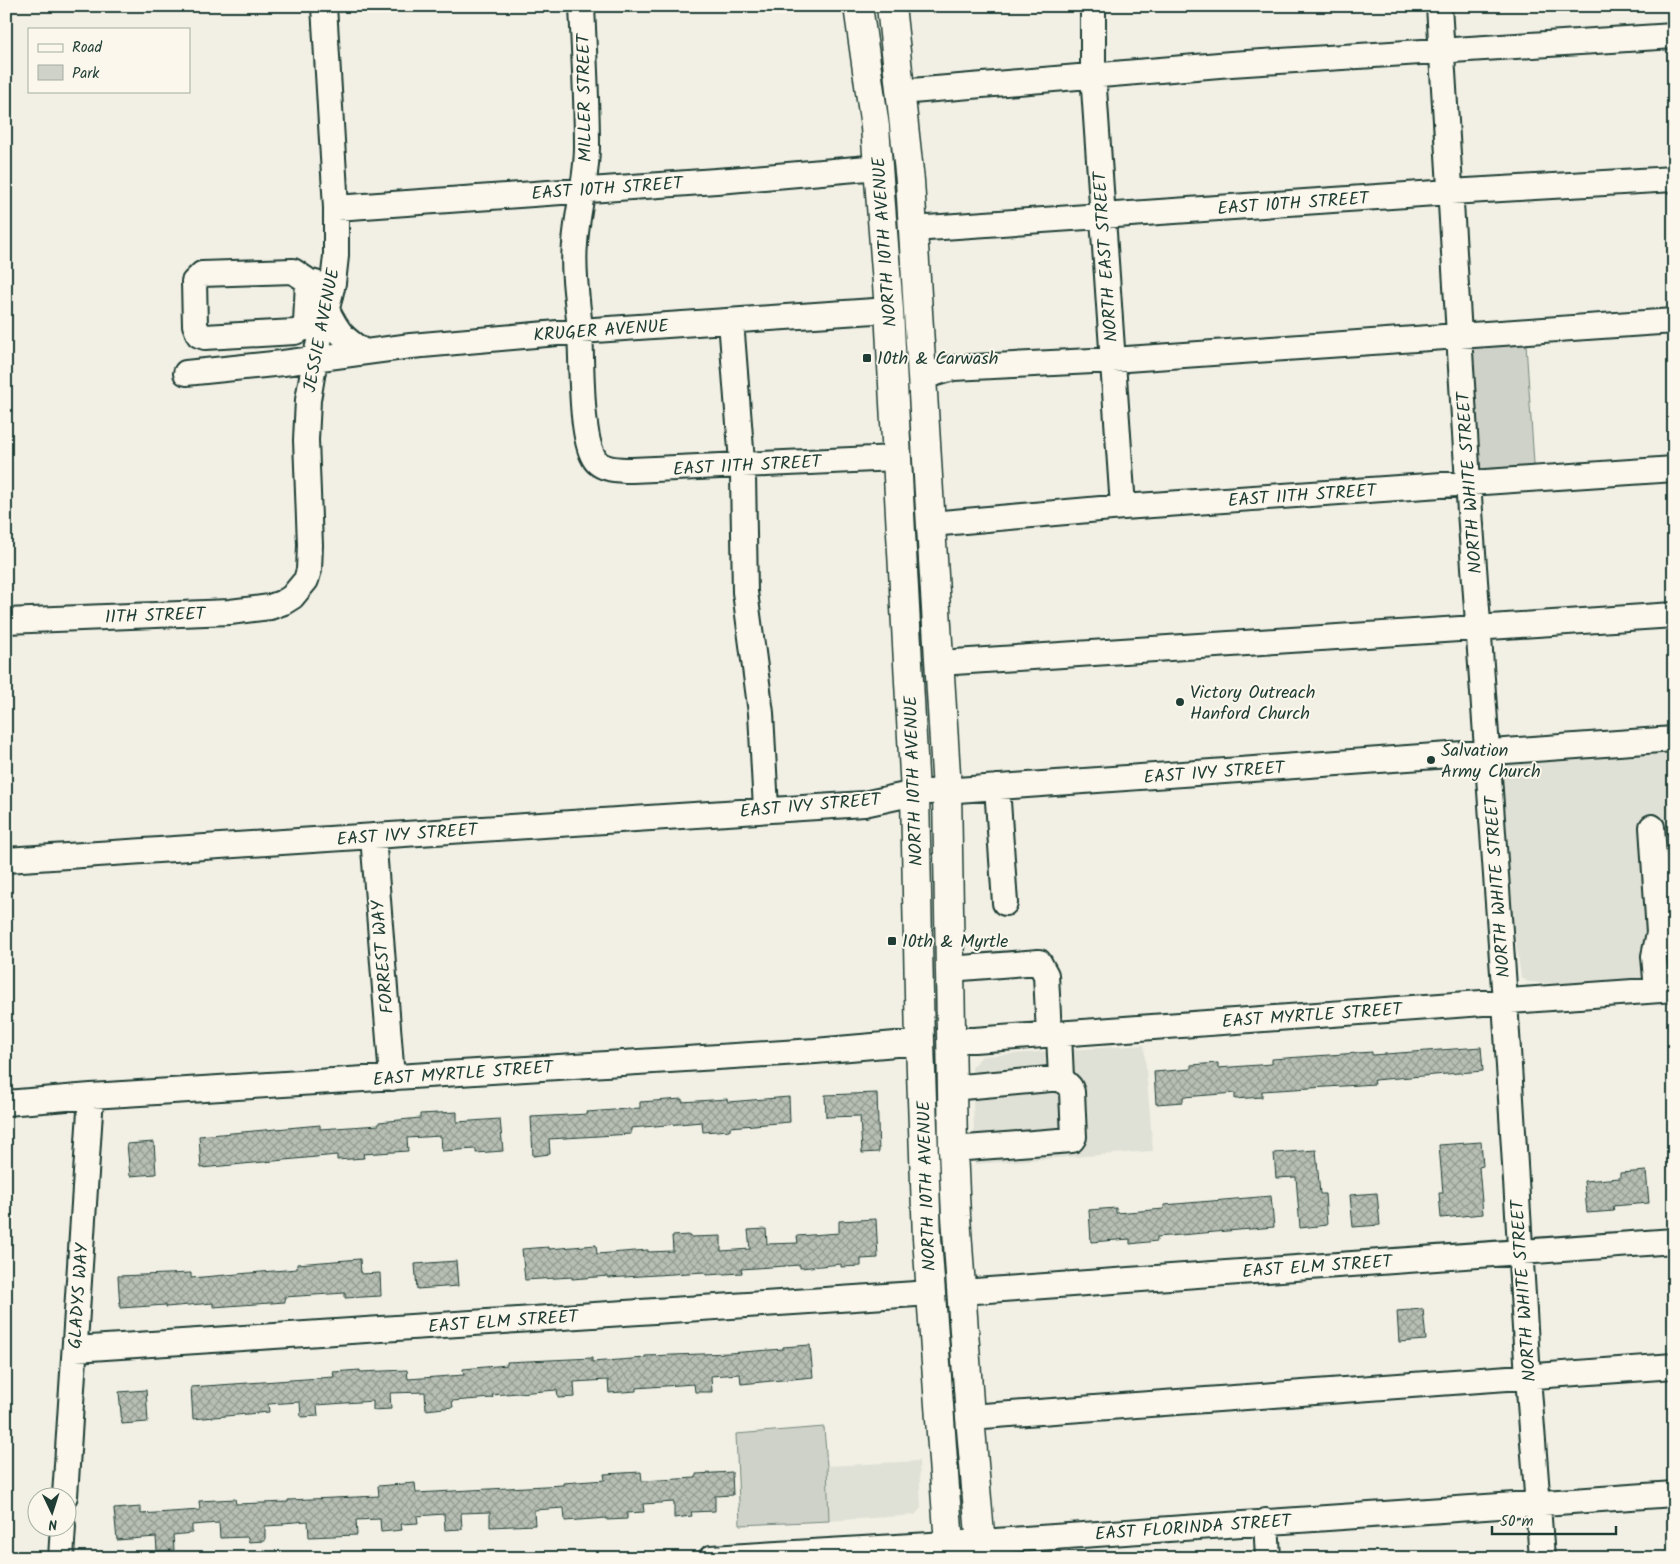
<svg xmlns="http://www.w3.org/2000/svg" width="1680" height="1564" font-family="Kalam,sans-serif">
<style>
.built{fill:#e0e1d6}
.green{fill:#cfd2c8;stroke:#77887e}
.building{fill:url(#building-cross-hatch);stroke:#1f3d34}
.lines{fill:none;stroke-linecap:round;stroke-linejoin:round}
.minor-casing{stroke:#1f3d34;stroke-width:28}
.major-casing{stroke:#1f3d34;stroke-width:31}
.minor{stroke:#fbf7ec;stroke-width:24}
.major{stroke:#fbf7ec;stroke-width:28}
.poi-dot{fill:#1f3d34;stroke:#fbf7ec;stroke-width:2}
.labels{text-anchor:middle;stroke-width:4;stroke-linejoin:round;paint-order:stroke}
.street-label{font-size:18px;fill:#1f3d34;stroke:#fbf7ec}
.poi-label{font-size:18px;fill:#1f3d34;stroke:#fbf7ec;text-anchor:start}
</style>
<defs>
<pattern id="building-cross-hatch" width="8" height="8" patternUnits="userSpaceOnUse" patternTransform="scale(1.25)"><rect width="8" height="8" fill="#b7beb3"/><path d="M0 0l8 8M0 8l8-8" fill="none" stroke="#949c92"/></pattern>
</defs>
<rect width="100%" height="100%" fill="#f2f0e5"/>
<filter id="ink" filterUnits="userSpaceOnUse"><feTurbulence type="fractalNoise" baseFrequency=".02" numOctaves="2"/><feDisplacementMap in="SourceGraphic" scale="10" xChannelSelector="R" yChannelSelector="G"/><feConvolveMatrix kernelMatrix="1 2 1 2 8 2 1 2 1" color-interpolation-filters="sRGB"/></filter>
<g filter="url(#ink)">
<path class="built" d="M1674,739V989L1657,990L1528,982L1521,977L1488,752Z
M1144,1045L1153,1151L975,1164L972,1068L982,1056Z
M919,1461L921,1508L915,1515L829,1521L827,1466Z"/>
<path class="green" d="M1525,330L1535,478L1468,483L1459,335Z
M824,1427L827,1466L829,1521L740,1525L736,1434Z"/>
<path class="building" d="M1481,1047L1483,1071L1374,1080L1375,1084L1262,1091V1097L1235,1099V1093L1183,1097V1102L1156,1104L1154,1072L1191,1069V1065L1218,1063V1068L1272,1064V1059L1372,1052V1055Z
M877,1093L879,1152L862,1153L860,1116L826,1117L825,1095Z
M789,1097L790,1122L730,1127V1130L703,1132L702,1122L631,1128V1134L549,1139L550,1154L533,1156L531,1117L588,1114L587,1112L640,1108V1102L682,1099V1102L727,1099L728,1102Z
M457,1112V1122L500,1119L503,1151L476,1153V1149L442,1151L441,1136L407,1138L408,1151L363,1154L364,1158L337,1160V1155L201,1168L199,1136L320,1125V1129L379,1125V1122L420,1118V1114Z
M154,1142L156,1174L130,1176L127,1144Z
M1481,1142L1483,1166L1479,1167L1483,1214L1441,1218L1439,1193H1443L1439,1145Z
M1316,1150L1320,1194H1325L1327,1225L1300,1228L1296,1177L1276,1178L1274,1153Z
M1646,1171L1649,1203L1613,1206L1614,1211L1587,1213L1584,1181L1620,1178V1173Z
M1377,1193L1380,1225L1353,1227L1350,1195Z
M1271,1196L1274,1227L1157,1237V1241L1130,1244V1239L1091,1242L1089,1210L1116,1208V1213L1164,1209V1205Z
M876,1219L878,1258L861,1259V1266L841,1267V1264L800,1268V1265L741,1269L742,1273L706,1275L705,1272L608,1278V1276L572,1279V1277L525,1280L522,1249L549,1247V1249L596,1245L597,1254L648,1250V1252L673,1251L672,1236L689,1235V1237L721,1236V1251L750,1249L748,1230L766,1229L767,1244L798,1243L797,1236L839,1233V1221Z
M360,1259L361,1274L380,1273L381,1296L345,1298V1293L284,1297L285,1302L213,1307V1303L166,1307V1305L120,1308L118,1276L191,1273V1278L297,1269V1264Z
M456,1261L458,1286L417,1289L415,1264Z
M1423,1309L1426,1340L1399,1342L1397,1311Z
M810,1345L813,1377L741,1384L740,1374L711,1376L712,1392H695L694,1384L636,1388V1391L609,1393L608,1380L574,1382L575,1397L558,1398L557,1390L492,1395L493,1398L452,1401L453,1407L426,1410L425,1392L390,1393L391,1409L373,1410V1401L317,1405L318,1416L301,1417L300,1402L268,1404L269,1412L193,1419L191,1387L334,1377L333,1372L360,1370V1372L407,1370L408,1379L464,1375L463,1369L507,1365V1362L592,1358V1362L645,1358V1356L729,1353L783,1349V1347Z
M146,1390L148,1422L122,1424L119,1392Z
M641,1472L642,1481L696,1478V1474L732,1472L733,1495L715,1496V1511L691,1512L692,1516L674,1518V1502L643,1504L644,1512L627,1513V1519L607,1520V1518L565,1521L564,1508L534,1510L535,1525L490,1527V1512L461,1513L462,1529L445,1530L444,1514L417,1516L418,1523L401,1524L402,1530L381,1532L380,1519L356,1520L357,1535L309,1537L308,1521L283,1523V1525L265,1526V1541L248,1542V1537L220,1538L219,1523L192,1525V1533L173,1535L174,1550L157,1551L156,1537L117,1540L114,1509L141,1507V1514L200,1510L199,1501L235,1499L236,1504L288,1502V1500L379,1496L378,1486L415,1483L416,1493L563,1485V1483L605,1480L604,1474Z"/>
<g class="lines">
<defs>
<path id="minor" d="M582,6C584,53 587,100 587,146C587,180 577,211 575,244C572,273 578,302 580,331C582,360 580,435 594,458C600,470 620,470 632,470L896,458
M1093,6V74L1123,507
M1439,6L1468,483L1505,1001L1528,1377L1542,1558
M900,92L1231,64L1674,36
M336,208L730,180L879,167
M913,229L1450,192L1674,179
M308,281L306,323L302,329L295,332L205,337L199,335L195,325L194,282L202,274L293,271L308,281L332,288
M327,310C338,333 343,338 364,352
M731,321L743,475L745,592L761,713L766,809
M186,373L283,363L411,346L580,331L889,310
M922,377L953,368L1112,360L1674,321
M931,524L1123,507L1674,469
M6,621L230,612L270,607L284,602L292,597L306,580L309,570L310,545L306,440L308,400L315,359L333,283L336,256V208L324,6
M939,663L1674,615
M997,787L1005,903
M1652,827L1659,933L1654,956L1657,990
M373,836L392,1078
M6,860L864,804L915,793L957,790L1674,739
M949,969L1039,962L1046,975L1049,1034
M951,1040H974L1674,989
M951,1088L1061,1078
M6,1103L91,1096L815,1051L896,1044H920
M953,1149L1072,1140L1074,1137L1072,1092L1070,1087L1061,1078L1059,1034
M961,1292L1674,1241
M75,1349L931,1293
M970,1417L1674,1366
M65,1496L91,1096
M1266,1521L1268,1558
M61,1558L63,1526
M711,1558L981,1542L1674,1494"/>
<path id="major" d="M858,6L875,127L889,310L915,793L920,1044L927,1238L950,1558
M891,6L910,181L922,377L947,791L953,1149L956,1216L970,1417L982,1558"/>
</defs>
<use href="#minor" class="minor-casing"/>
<use href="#major" class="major-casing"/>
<use href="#minor" class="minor"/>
<use href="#major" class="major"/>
</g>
</g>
<g class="poi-dot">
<rect x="862" y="353" width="10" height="10" rx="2.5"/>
<circle cx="1180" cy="702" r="5"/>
<circle cx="1431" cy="760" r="5"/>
<rect x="887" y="936" width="10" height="10" rx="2.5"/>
</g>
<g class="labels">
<g class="street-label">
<text transform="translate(584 98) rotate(-91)" y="6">MILLER STREET</text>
<text transform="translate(607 188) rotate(-4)" y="6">EAST 10TH STREET</text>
<text transform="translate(1293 203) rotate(-4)" y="6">EAST 10TH STREET</text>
<text transform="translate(884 242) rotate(-94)" y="6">NORTH 10TH AVENUE</text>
<text transform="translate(1105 257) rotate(-94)" y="6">NORTH EAST STREET</text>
<text transform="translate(321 330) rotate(-79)" y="6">JESSIE AVENUE</text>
<text transform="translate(601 330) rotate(-4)" y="6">KRUGER AVENUE</text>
<text transform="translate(747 465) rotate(-3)" y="6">EAST 11TH STREET</text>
<text transform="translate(1469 483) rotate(-94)" y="6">NORTH WHITE STREET</text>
<text transform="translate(1302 495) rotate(-4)" y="6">EAST 11TH STREET</text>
<text transform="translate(155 615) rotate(-2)" y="6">11TH STREET</text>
<text transform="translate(1214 772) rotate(-4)" y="6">EAST IVY STREET</text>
<text transform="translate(913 781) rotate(-92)" y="6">NORTH 10TH AVENUE</text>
<text transform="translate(810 805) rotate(-5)" y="6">EAST IVY STREET</text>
<text transform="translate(407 834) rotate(-4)" y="6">EAST IVY STREET</text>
<text transform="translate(1497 887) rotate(-94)" y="6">NORTH WHITE STREET</text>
<text transform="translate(382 957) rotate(-95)" y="6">FORREST WAY</text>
<text transform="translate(1312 1015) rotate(-4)" y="6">EAST MYRTLE STREET</text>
<text transform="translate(463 1073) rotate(-4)" y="6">EAST MYRTLE STREET</text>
<text transform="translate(926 1186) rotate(-92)" y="6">NORTH 10TH AVENUE</text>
<text transform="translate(1317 1266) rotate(-4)" y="6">EAST ELM STREET</text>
<text transform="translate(1523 1291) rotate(-94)" y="6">NORTH WHITE STREET</text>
<text transform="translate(78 1296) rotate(-86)" y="6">GLADYS WAY</text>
<text transform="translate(503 1321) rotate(-4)" y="6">EAST ELM STREET</text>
<text transform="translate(1193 1527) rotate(-4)" y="6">EAST FLORINDA STREET</text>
</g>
<g class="poi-label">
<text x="877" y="364">10th &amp; Carwash</text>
<text x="1190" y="698">Victory Outreach<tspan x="1190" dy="21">Hanford Church</tspan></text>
<text x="1441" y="756">Salvation<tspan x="1441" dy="21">Army Church</tspan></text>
<text x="902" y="947">10th &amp; Myrtle</text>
</g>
</g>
<rect width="1680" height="1564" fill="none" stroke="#fbf7ec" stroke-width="25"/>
<rect x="12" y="12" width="1655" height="1539" fill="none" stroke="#1f3d34" stroke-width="2" filter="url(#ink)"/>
<rect x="28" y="28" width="162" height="65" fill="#fbf7ec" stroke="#a3ada2"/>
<rect x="38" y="44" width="25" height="8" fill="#fbf7ec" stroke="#a3ada2"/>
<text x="72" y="52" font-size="15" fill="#1f3d34">Road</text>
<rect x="38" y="65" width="25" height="15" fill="#cfd2c8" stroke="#a3ada2"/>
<text x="72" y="78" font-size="15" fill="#1f3d34">Park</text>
<g transform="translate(52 1512) rotate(176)"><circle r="24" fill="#fbf7ec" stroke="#a3ada2"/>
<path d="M0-4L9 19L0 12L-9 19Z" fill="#1f3d34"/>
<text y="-8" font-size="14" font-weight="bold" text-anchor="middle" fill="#1f3d34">N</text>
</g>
<path d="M1492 1526v8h124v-8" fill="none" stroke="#1f3d34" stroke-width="2.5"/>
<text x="1500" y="1526" font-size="15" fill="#1f3d34" stroke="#fbf7ec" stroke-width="4" paint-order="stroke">50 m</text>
</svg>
